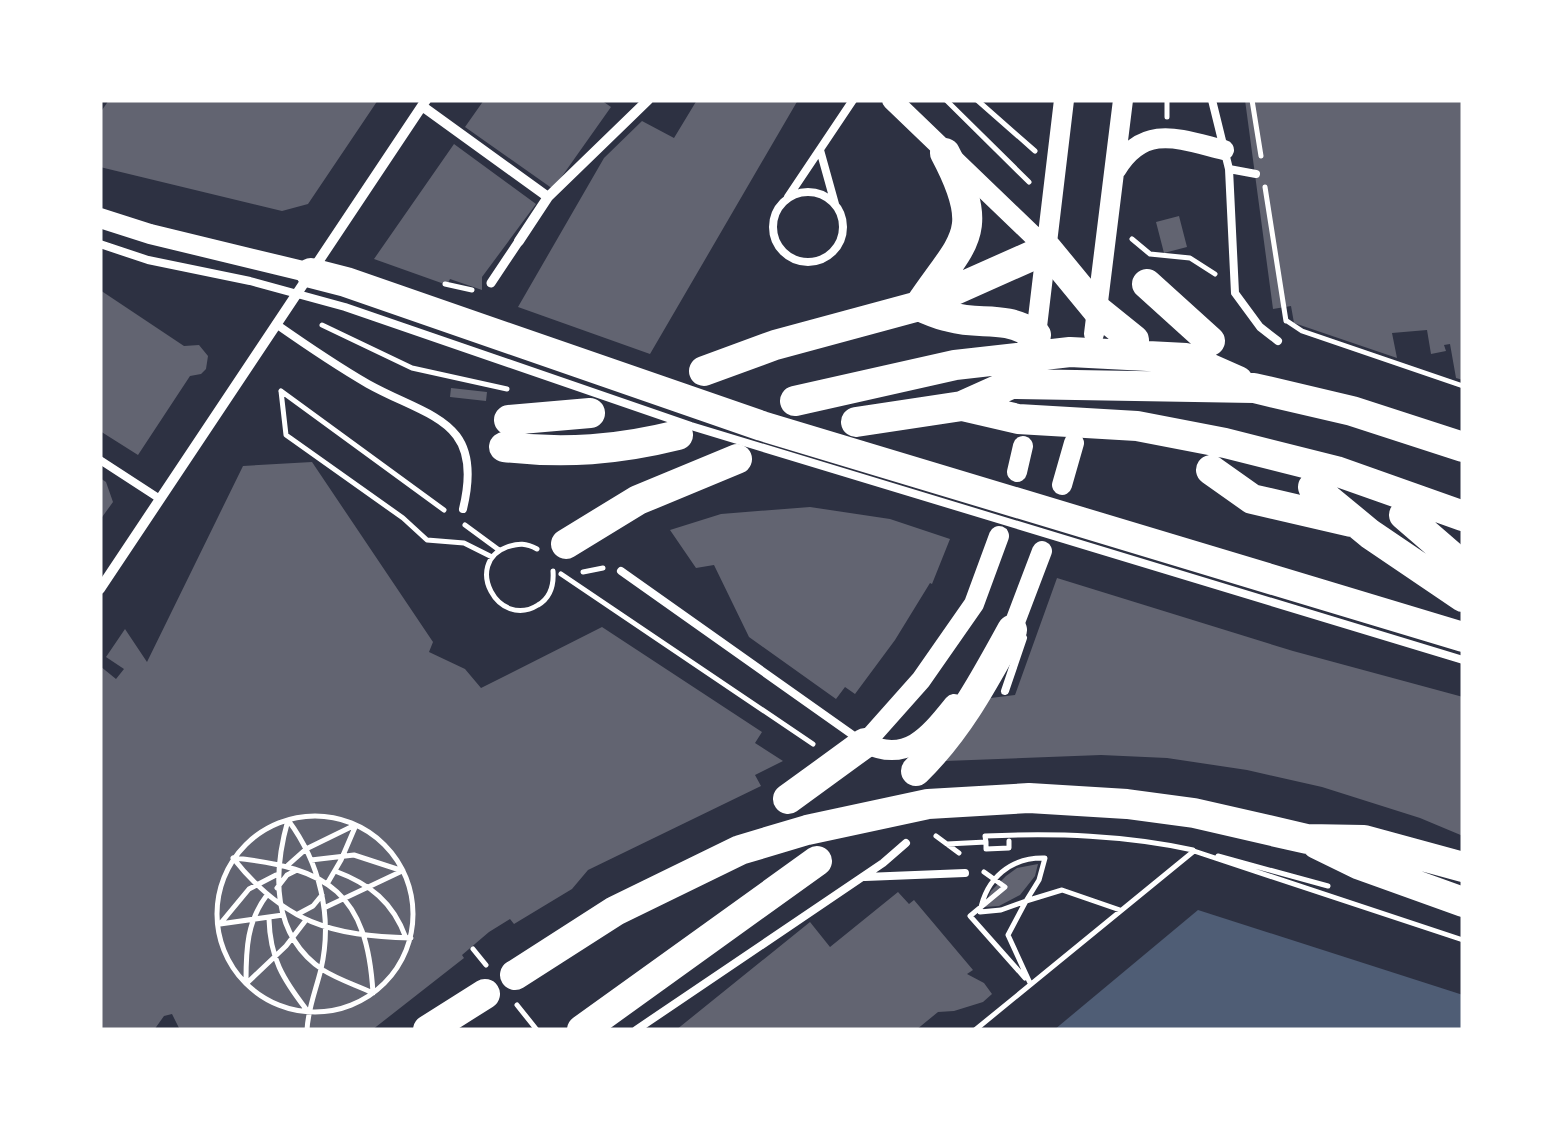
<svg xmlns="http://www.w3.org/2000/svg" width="1563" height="1130" font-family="Mulish,sans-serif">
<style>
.water{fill:#4f5d75}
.building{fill:#626471}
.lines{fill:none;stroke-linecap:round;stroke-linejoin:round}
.path{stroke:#fff;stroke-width:5}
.service{stroke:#fff;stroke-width:8}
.pedestrian{stroke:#fff;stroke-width:9}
.minor{stroke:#fff;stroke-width:10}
.secondary{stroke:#fff;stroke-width:20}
.motorway{stroke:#fff;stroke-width:30}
</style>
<rect width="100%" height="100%" fill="#2d3142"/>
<path class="water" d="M1198,910L1463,995V1030H1054Z"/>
<path class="building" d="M109,100H378L308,204L282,211L100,167V113Z
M484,100H601L611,107L553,189L465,127Z
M697,100H798L650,354L518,307L604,158L642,121L674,138Z
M1245,100H1463V380L1456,378L1450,344L1444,345L1446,351L1431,354L1427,330L1392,333L1397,358L1294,323L1291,306L1273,309Z
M454,144L536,204L482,277V290L450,279L447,285L374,259Z
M1179,216L1187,247L1164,253L1156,222Z
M100,290L184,346L199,345L208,356L206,369L201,374L190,376L138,455L100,431Z
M451,388L487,392L486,401L450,397Z
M312,462L433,642L429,652L465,669L481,688L602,627L762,732L755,743L783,761L755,775L761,786L588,870L572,889L514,924L510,919L489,932L462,955L464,958L372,1030H180L172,1014L164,1016L154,1030H100V666L116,679L124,669L106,657L125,629L147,662L243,466Z
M100,478L106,482L113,502L100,520Z
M810,507L890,519L950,539L932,584L930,583L895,640L855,694L845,687L836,699L749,637L714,565L696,568L670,530L721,514Z
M1057,578L1293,651L1463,697V836L1420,818L1322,787L1247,770L1167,758L1101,755L945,761L958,702L1015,695Z
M1038,864L1035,876L1020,895L999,906L984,907L991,891L1006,876L1017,868Z
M898,892L909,904L914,900L973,970L967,974L984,983L992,994L983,1002L954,1011L938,1012L916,1030H676L810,922L830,947Z"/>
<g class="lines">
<path class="path" d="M946,100L1029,182
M977,100L1035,151
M1252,100L1261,156
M1167,117V100
M1265,187L1286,321
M1132,239L1150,254L1190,258L1215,274
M445,284L472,290
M1287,321L1302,331L1463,386
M322,325L412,368L507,389
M281,391L286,435L403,518L427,540L464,543L492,557
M281,391L444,510
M465,525L499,550
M537,549C526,543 519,543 507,547C463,563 498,630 538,605C550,598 554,585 553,571
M583,572L603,568
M561,574L813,744
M217 914a98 98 0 1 1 196 0a98 98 0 1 1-196 0Z
M288,820C273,873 271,935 323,970C339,980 356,985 373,993
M288,820C320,863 333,917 321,969C316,990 308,1008 307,1030
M936,836L959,853
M986,842V849L1009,848V841
M947,844L986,842L985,836C1056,833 1124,835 1193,850
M1218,856L1328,886
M233,858C284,923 332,936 411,938
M234,858C329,868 367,893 373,993
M311,860L354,855L403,871
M288,865L306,849L353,826
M335,871C370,884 393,902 406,938
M984,872L1005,887L970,916L1025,978
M327,884L341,860L356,825
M277,888L287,875L297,870
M326,907L400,872
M298,914L313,906L322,895
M269,919C270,958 283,979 306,1009
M220,924L249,889L276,875
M220,924L283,915
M473,949L486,965
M246,981C246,949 247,921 267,895
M247,983L286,946L306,920
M1030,983L1008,935L1026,901L1001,910L980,912C986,878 1011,857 1045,858L1039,880L1026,901L1062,890L1120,910
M517,1005L537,1030
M975,1030L1194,851L1463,940"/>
<path class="service" d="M1212,100L1229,169L1235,293L1260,327L1278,341
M820,150L835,204
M1229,169L1256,174
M773 227a35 35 0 1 1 70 0a35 35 0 1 1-70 0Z
M788,197L853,100
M100,244L148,260L250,281L345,307L691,426L1463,660
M276,324C306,345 337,366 368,384C429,418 485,419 463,509
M100,460L160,499
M621,571L857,738
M1005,691L1023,638
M865,877L965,873
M636,1030L883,863L906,843"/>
<path class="pedestrian" d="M491,283L519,241"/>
<path class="minor" d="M422,106L548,197
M519,241L548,197L648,100
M100,589L426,100"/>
<path class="secondary" d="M892,100L1047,249
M1116,170C1144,123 1179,139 1224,150
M100,218L150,234L311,273
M1094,334L1123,100
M1036,335L1064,100
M1017,472L1023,446
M1062,485L1074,443
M1006,638L1012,630L1042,551
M954,704C929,735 907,764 865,743L921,680L974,604L999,536"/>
<path class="motorway" d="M311,273L346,282L762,426L1463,637
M1147,284L1210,341
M919,306C963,240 988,234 945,153
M919,306C929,310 939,315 950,317C983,326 1001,314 1036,335
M704,371L775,345L919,306L1047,249L1098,311L1134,340
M795,401L955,365L1070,352L1186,358L1238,381
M962,406L1018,419L1137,426L1225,443L1336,471L1463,516
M509,420L590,413
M856,422L962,406L1011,384L1254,388L1352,411L1463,447
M504,447C565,454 618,450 678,435
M1211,470L1252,499L1351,522
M1313,487L1370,534L1463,597
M1404,515L1463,566
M566,544L638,500L737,459
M916,771C958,730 984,681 1012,630
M788,799L865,743
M1317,844L1360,865L1463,902
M515,975L615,911L740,850L807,830L928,804L1029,798L1127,804L1194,813L1307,839L1364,840L1463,867
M428,1030L485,994
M582,1030L817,861"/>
</g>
<rect width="1563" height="1130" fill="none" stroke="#ffffff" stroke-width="205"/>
</svg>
